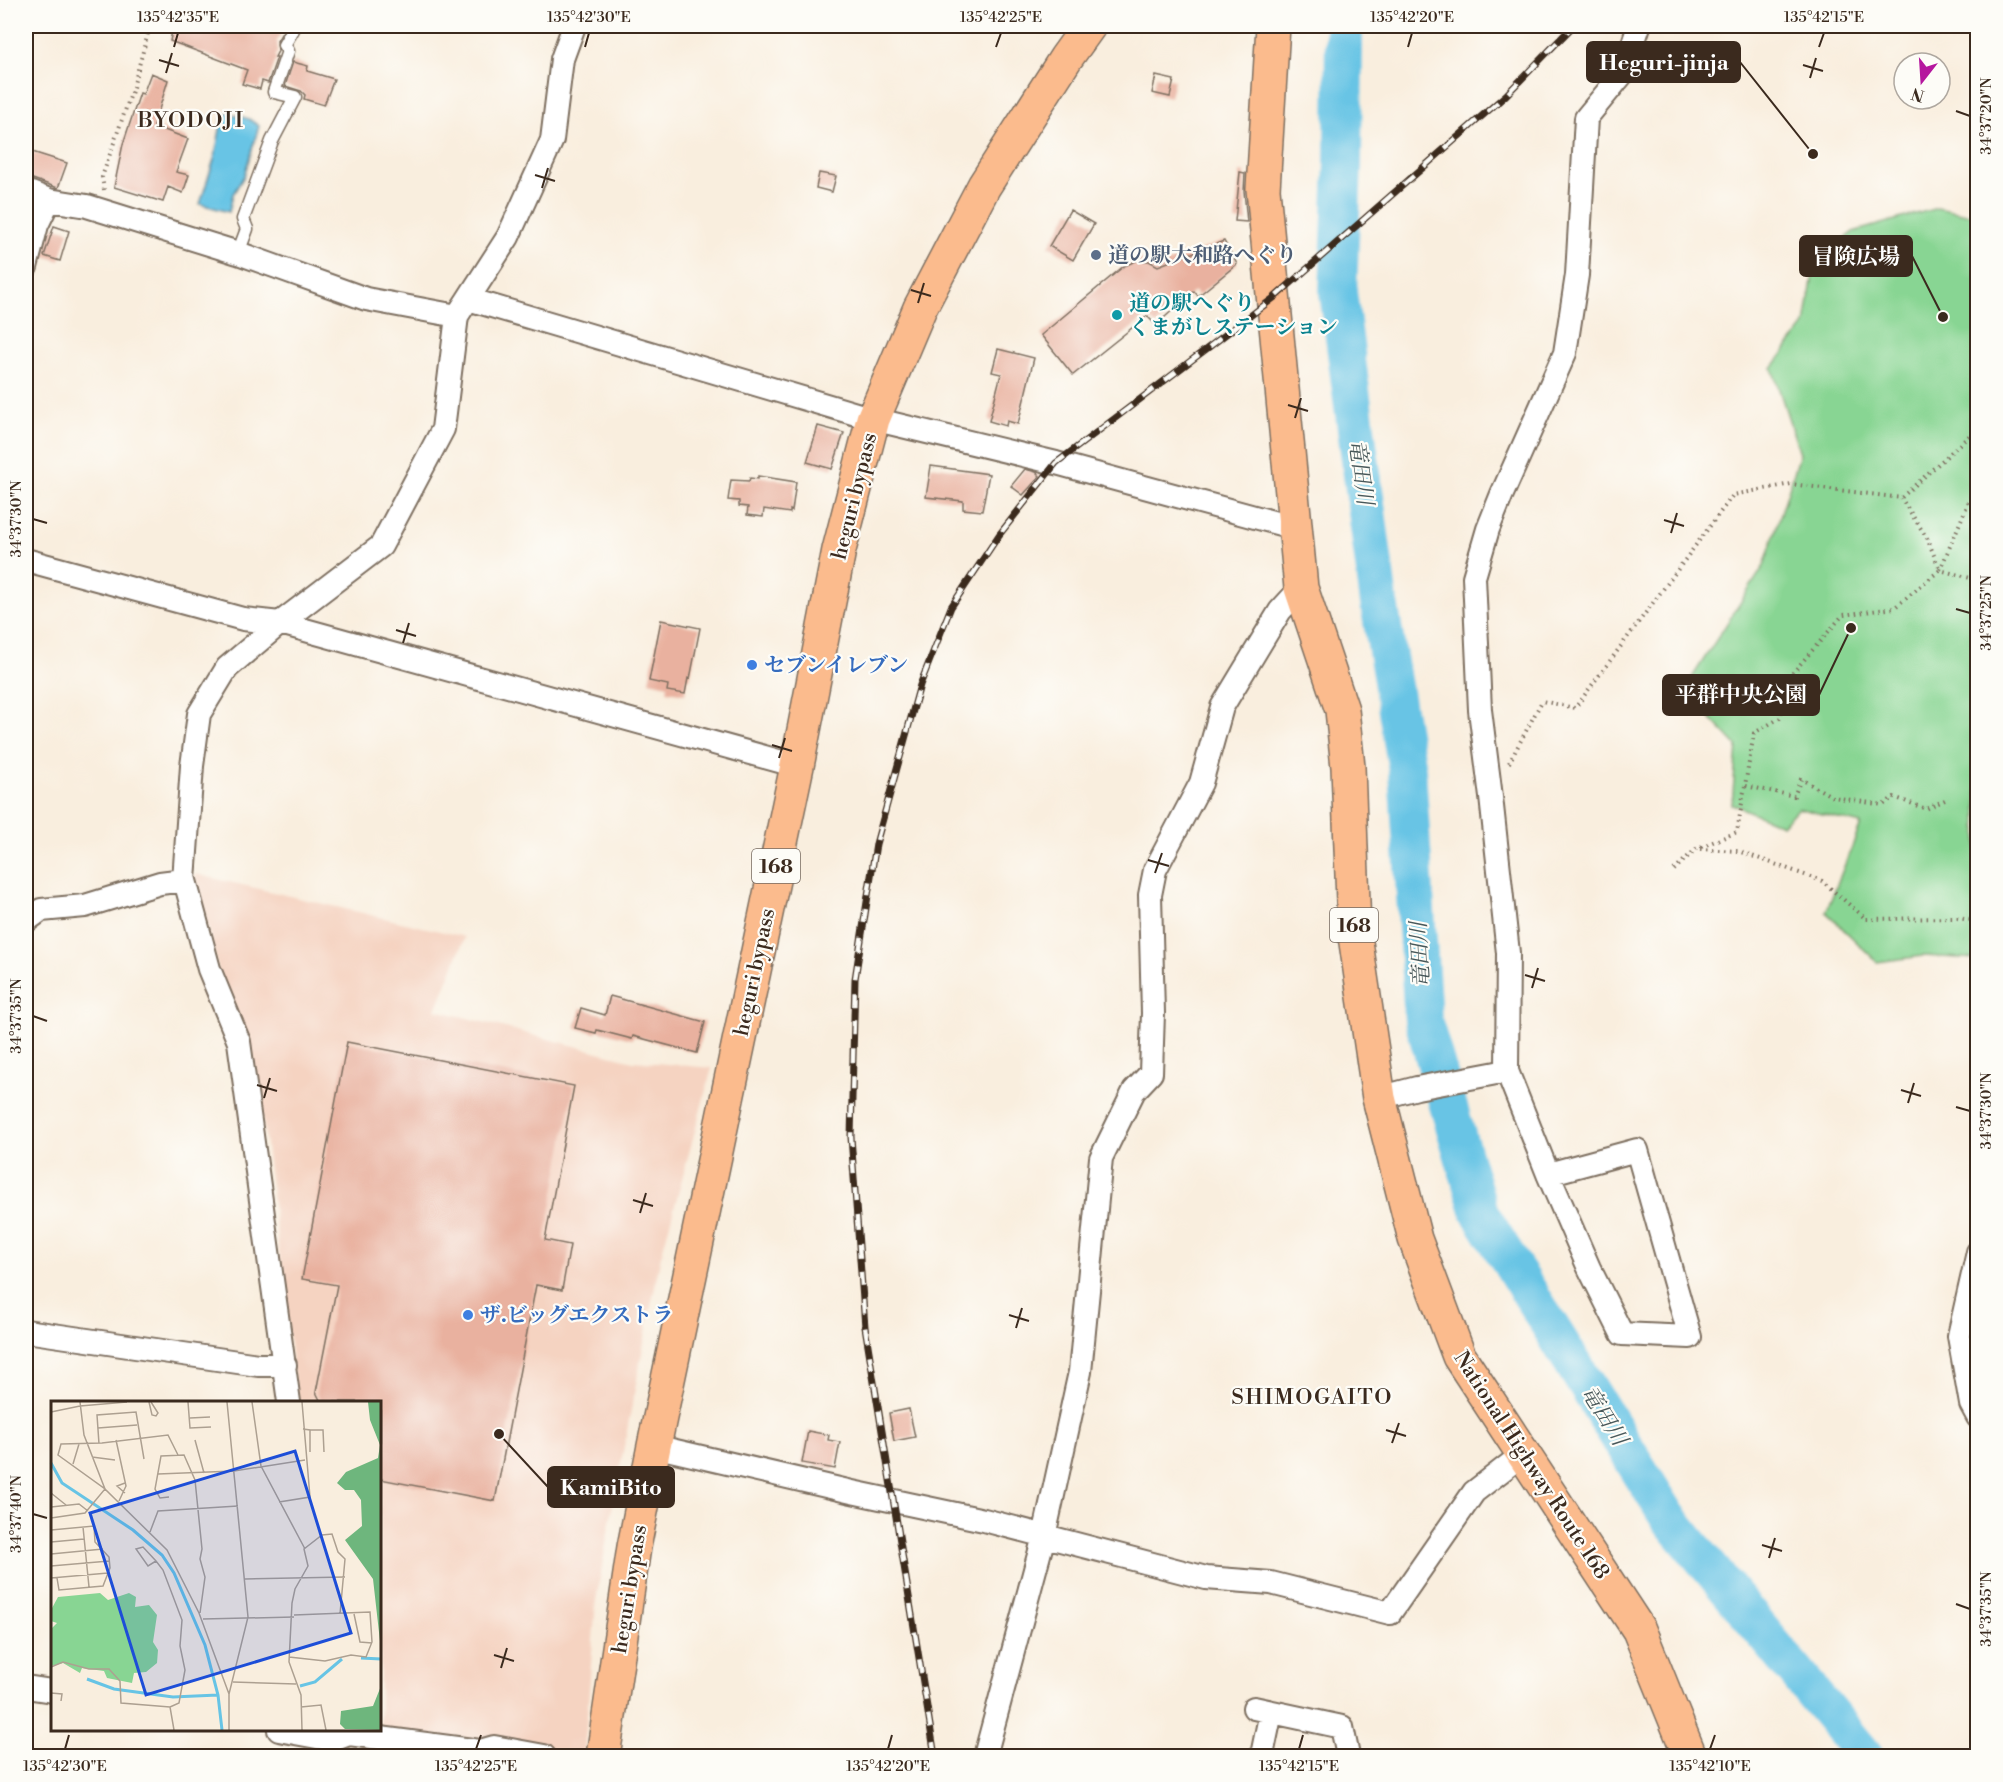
<svg xmlns="http://www.w3.org/2000/svg" width="2003" height="1782" font-family="'Libre Bodoni','Noto Serif JP',serif">
<style>
.built{fill:#f5d3c1}
.green{fill:#88d593;stroke:#628058;stroke-width:1.5}
.water{fill:#67c4e5;stroke:#517782;stroke-width:1.5}
.lines{fill:none;stroke-linecap:round;stroke-linejoin:round}
.river{stroke:#67c4e5;stroke-width:38}
.building{fill:#e9b19f}
.lane-casing{stroke:#7e6f61;stroke-width:15}
.street-casing{stroke:#7e6f61;stroke-width:26}
.highway-casing{stroke:#7e6f61;stroke-width:36}
.path{stroke:#7e6f61;stroke-width:4;stroke-dasharray:1.5 4.5;stroke-linecap:butt}
.lane{stroke:#fff;stroke-width:12}
.street{stroke:#fff;stroke-width:22}
.highway{stroke:#fbbb8d;stroke-width:33}
.rail-casing{stroke:#3b2a1e;stroke-width:7}
.rail{stroke:#fdfcf7;stroke-width:4.5;stroke-dasharray:14;stroke-linecap:butt}
.ticks{fill:none;stroke:#3b2a1e;stroke-width:2}
.service-dot{fill:#5c6f8a;stroke:#fdfcf7;stroke-width:2}
.culture-dot{fill:#0f9aa8;stroke:#fdfcf7;stroke-width:2}
.shop-dot{fill:#3f7fe0;stroke:#fdfcf7;stroke-width:2}
.labels{text-anchor:middle;stroke-width:4.5;stroke-linejoin:round;paint-order:stroke}
.shield{fill:#fdfcf7;stroke:#75695f;stroke-width:1.5}
.shield-label{font-size:20px;font-weight:bold;fill:#3b2a1e}
.service-label{font-size:21px;font-weight:bold;fill:#4e5e75;stroke:#fdfcf7;text-anchor:start}
.culture-label{font-size:21px;font-weight:bold;fill:#0d838f;stroke:#fdfcf7;text-anchor:start}
.street-label{font-size:21px;fill:#3b2a1e;stroke:#fdfcf7}
.shop-label{font-size:21px;font-weight:bold;fill:#366cbe;stroke:#fdfcf7;text-anchor:start}
.neighbourhood-label{font-size:22px;letter-spacing:1.5px;fill:#3b2a1e;stroke:#fdfcf7}
.water-label{font-size:22px;font-style:italic;fill:#48585a;stroke:#fdfcf7}
.inset-river{fill:none;stroke:#67c4e5;stroke-width:3}
.inset-road{fill:none;stroke:#ada091;stroke-width:1.5}
.view{fill:#1d4ed8;fill-opacity:0.15;stroke:#1d4ed8;stroke-width:3}
.inset-edge{fill:none;stroke:#3b2a1e;stroke-width:3}
.leader{fill:none;stroke:#3b2a1e;stroke-width:2}
.callout-dot{fill:#3b2a1e;stroke:#fdfcf7;stroke-width:2}
.callout{fill:#3b2a1e;stroke:#3b2a1e;stroke-width:2}
.callout-label{font-size:22px;text-anchor:middle;font-weight:bold;fill:#fff}
.neatline{fill:none;stroke:#3b2a1e;stroke-width:2}
.ticks-label{font-size:15px;text-anchor:middle;fill:#3b2a1e}
</style>
<rect width="100%" height="100%" fill="#fdfcf7"/>
<filter id="ink" filterUnits="userSpaceOnUse"><feTurbulence type="fractalNoise" baseFrequency=".0167" numOctaves="2"/><feDisplacementMap in="SourceGraphic" scale="12" xChannelSelector="R" yChannelSelector="G"/><feConvolveMatrix kernelMatrix="1 2 1 2 8 2 1 2 1" color-interpolation-filters="sRGB"/></filter>
<filter id="wash" filterUnits="userSpaceOnUse"><feTurbulence type="fractalNoise" baseFrequency=".008" numOctaves="4" result="noise"/><feDisplacementMap in="SourceGraphic" scale="24" xChannelSelector="R" yChannelSelector="G"/><feGaussianBlur stdDeviation="1.35" result="paint"/><feColorMatrix in="noise" values="0 0 0 0 0 0 0 0 0 0 0 0 0 0 0 0 0 1.4 0 .05"/><feComposite in="paint" operator="in"/></filter>
<g filter="url(#wash)">
<rect width="100%" height="100%" fill="#f9eede"/>
<path class="built" d="M195,874L465,937L436,1010L633,1061L712,1068L660,1260L614,1498L596,1601L584,1754L484,1738L481,1748L380,1730V1402H297L259,1087L233,1004L218,970Z"/>
<path class="green" d="M1937,208L1977,216V959L1923,956L1877,962L1826,912L1861,824L1798,808L1782,825L1732,804L1737,746L1684,690L1764,566L1800,454L1772,368L1805,325L1815,261L1853,232Z"/>
<path class="water" d="M228,113L249,119L259,126L244,176L233,194L229,212L200,204L215,156L222,119Z"/>
<g class="lines">
<path class="river" d="M1344,26L1343,163L1338,292L1379,603L1407,770L1423,1020L1480,1213L1668,1517L1865,1756"/>
</g>
<g id="blocks">
<path class="building" d="M173,26H286L277,41L278,51L275,57H277L268,83L262,81L260,89L242,84L247,70L170,41Z
M293,62L308,66L307,71L334,79L324,105L304,99L305,95L301,91L285,86Z
M151,73L168,80L154,126L188,139L176,172L189,175L183,193L168,187L163,202L114,187L123,144L140,93L143,94Z
M1156,76L1174,80L1170,97L1152,93Z
M26,150L67,163L58,188L30,178L31,176L26,174Z
M1240,172L1245,173L1244,191L1247,222L1235,221Z
M819,173L836,176L832,192L816,188Z
M1070,210L1094,224L1073,260L1049,246Z
M54,226L69,231L60,261L44,256Z
M1224,241L1237,264L1198,296L1194,291L1156,325L1147,316L1073,375L1041,335L1124,266L1138,260L1149,261L1158,266Z
M998,349L1034,358L1018,424L1007,421L1006,426L989,421L1001,374L992,372Z
M818,426L844,433L832,469L807,462Z
M931,466L989,474L982,511L963,509V501L926,497Z
M1025,469L1036,472L1040,476L1023,495L1011,486Z
M758,476L796,482L792,511L790,510V513L764,509L763,517L747,515L748,507L739,506V501L728,500L731,480L749,481L750,478L758,479Z
M661,620L700,628L690,679L688,678L685,694L667,691L668,685L649,681Z
M610,996L705,1022L697,1053L633,1036L632,1039L597,1030L596,1033L575,1028L581,1008L605,1015Z
M347,1042L574,1086L545,1240L570,1245L562,1290L536,1285L495,1501L380,1479V1402H321L316,1392L337,1285L302,1279Z
M909,1409L915,1437L894,1441L889,1413Z
M808,1431L829,1435L828,1440L840,1442L835,1469L802,1463Z"/>
</g>
</g>
<g filter="url(#ink)">
<use href="#blocks" fill-opacity="0" stroke="#7e6f61" stroke-width="1.5"/>
<g class="lines">
<defs>
<path id="lane" d="M238,253L247,229L243,219L272,141L295,97L274,92L288,51L284,45L295,26"/>
<path id="street" d="M26,191L49,200L87,206L238,253L366,299L457,316
M26,267L37,225L49,200
M468,299L873,419L1056,463L1295,528
M26,560L243,619L280,623L797,766
M184,877L209,969L239,1042L289,1402
M26,921L41,910L85,906L160,883L184,880L192,766L199,714L227,668L280,623L381,546L443,429L457,316L508,237L552,140L562,59L574,26
M1379,1098L1417,1088L1507,1071
M1548,1174L1637,1150L1690,1337L1622,1334L1589,1268L1548,1174L1507,1071L1508,953L1491,797L1480,710L1474,577L1488,529L1502,494L1565,353L1577,275L1586,118L1623,73L1639,26
M1978,1252L1959,1336L1971,1404L1978,1417
M26,1331L258,1365H285
M654,1446L852,1492L984,1520L1206,1578L1271,1583L1390,1613L1474,1492L1523,1454
M26,1687L52,1691
M1254,1708L1342,1727L1348,1756
M279,1730L333,1740L349,1734L480,1751L494,1747L544,1756
M1262,1755L1271,1712
M985,1756L1044,1536L1080,1372L1101,1158L1134,1091L1151,1073L1153,1013L1150,895L1155,870L1201,783L1222,707L1280,611L1301,588"/>
<path id="highway" d="M1273,26L1263,189L1301,588L1342,710L1348,767L1354,929L1379,1098L1415,1239L1459,1356L1639,1630L1690,1756
M603,1756L634,1547L654,1446L797,766L839,550L873,419L920,308L984,186L1066,58L1089,26"/>
</defs>
<use href="#lane" class="lane-casing"/>
<use href="#street" class="street-casing"/>
<use href="#highway" class="highway-casing"/>
<path class="path" d="M104,190L102,177L132,91L150,26
M1978,480L1940,570L1978,580
M1509,763L1542,701L1575,708L1733,495L1791,484L1901,498L1971,434L1978,433
M1746,786L1794,796L1801,779L1833,797L1883,805L1894,797L1926,809L1949,798
M1700,849L1738,851L1822,881L1866,919L1957,918L1978,921
M1674,870L1696,849L1737,832L1754,733L1780,718L1790,676L1843,615L1894,608L1940,570L1927,538L1901,498"/>
<use href="#lane" class="lane"/>
<use href="#street" class="street"/>
<use href="#highway" class="highway"/>
<defs>
<path id="rail" d="M935,1756L865,1327L851,1137L855,979L876,844L920,685L951,607L999,535L1056,463L1275,297L1506,95L1573,26"/>
</defs>
<use href="#rail" class="rail-casing"/>
<use href="#rail" class="rail"/>
</g>
</g>
<path class="ticks" d="M174,47L178,33M585,47L589,33M996,47L1001,33M1408,47L1412,33M1819,47L1824,33M159,60L179,66M1803,65L1823,71M166,73L172,53M1810,78L1816,58M1956,111L1970,116M535,175L555,181M542,188L548,168M911,290L931,296M918,303L924,283M1288,405L1308,411M1295,418L1301,398M33,519L47,523M1664,520L1684,526M1671,533L1677,513M1956,609L1970,613M396,630L416,636M403,643L409,623M772,745L792,751M779,758L785,738M1148,860L1169,866M1155,873L1162,853M1525,975L1545,981M1532,988L1538,968M33,1016L47,1021M257,1085L277,1091M1901,1090L1921,1096M264,1098L270,1078M1908,1103L1914,1083M1956,1107L1970,1111M633,1200L653,1206M640,1213L646,1193M1009,1315L1029,1321M1016,1328L1022,1308M1386,1430L1406,1436M1392,1443L1399,1423M33,1514L47,1518M1762,1545L1782,1551M1769,1558L1775,1538M1956,1604L1970,1609M494,1655L514,1661M501,1668L507,1648M65,1749L69,1735M476,1749L481,1735M888,1749L892,1735M1299,1749L1303,1735M1710,1749L1715,1735"/>
<circle class="service-dot" cx="1096" cy="255" r="6"/>
<circle class="culture-dot" cx="1117" cy="315" r="6"/>
<g class="shop-dot">
<circle cx="752" cy="665" r="6"/>
<circle cx="468" cy="1315" r="6"/>
</g>
<g class="labels">
<g class="shield">
<rect x="752" y="849" width="48" height="34" rx="4.5"/>
<rect x="1330" y="908" width="48" height="34" rx="4.5"/>
</g>
<g class="shield-label">
<text x="776" y="873">168</text>
<text x="1354" y="932">168</text>
</g>
<g class="service-label">
<text x="1108" y="262">道の駅大和路へぐり</text>
</g>
<g class="culture-label">
<text x="1129" y="310">道の駅へぐり<tspan x="1129" dy="24">くまがしステーション</tspan></text>
</g>
<g class="street-label">
<text transform="translate(854 496) rotate(-76)" y="7">heguri bypass</text>
<text transform="translate(754 972) rotate(-78)" y="7">heguri bypass</text>
<text transform="translate(1532 1465) rotate(57)" y="7">National Highway Route 168</text>
<text transform="translate(629 1589) rotate(-81)" y="7">heguri bypass</text>
</g>
<g class="shop-label">
<text x="764" y="672">セブンイレブン</text>
<text x="480" y="1322">ザ.ビッグエクストラ</text>
</g>
<g class="neighbourhood-label">
<text x="191" y="127">BYODOJI</text>
<text x="1312" y="1404">SHIMOGAITO</text>
</g>
<g class="water-label">
<text transform="translate(1362 472) rotate(82)" y="8">竜田川</text>
<text transform="translate(1419 955) rotate(-93)" y="8">竜田川</text>
<text transform="translate(1605 1415) rotate(58)" y="8">竜田川</text>
</g>
</g>
<g transform="translate(51 1401)">
<rect width="330" height="330" fill="#f9eede"/>
<path d="M49,192L57,199L78,192L85,196L84,206L98,204L106,214L102,241L107,249L106,262L95,271L83,272L81,282L56,277L53,270L31,267L29,272L12,262L0,265V228L6,222L0,220V209L7,196Z" fill="#88d593"/>
<path d="M317,1H330V249L322,178L294,139L311,125L310,99L303,89H294L286,82L295,71L327,57L329,44L319,19ZM330,285V329L294,328L289,323L290,310L322,305Z" fill="#6eb67d"/>
<path class="inset-river" d="M0,62L11,82L82,129L111,154L123,172L154,244L167,294L171,329M310,257L330,258M36,278L63,288L122,296L167,294M249,285L264,281L291,258"/>
<path class="inset-road" d="M29,1L33,34L54,88L116,149L148,212L178,293M98,1L101,14L105,15L107,12L100,1M137,1L139,27L160,26M176,1L197,216L178,293V329M201,1L210,65L254,148M29,5L76,1M0,11L29,5M139,17L159,16M47,27L86,24M252,28L259,29V51M259,29H272L273,51M65,39L75,85L68,100M144,39L153,72M48,43L46,14L85,11L93,58M41,56L64,59M22,63L28,43M107,73L183,70L254,59M0,92L15,104M74,92L66,85L74,82M118,96L109,97L104,88L110,55L133,54L144,79L151,148L149,158L154,176L149,212M228,101L259,96L251,1M0,106L28,103L37,110M0,117L34,112L54,88L7,54L10,43L51,42L117,34L127,54M32,126L38,186M0,129L43,125L44,141L58,156L59,167L52,185L8,189L6,177M99,131L107,110L187,105M0,141L33,138M0,153L52,148M105,160L97,165L85,148L92,146L105,160L112,169L131,219L129,245L134,269L128,302L119,306L123,329M0,165L58,160M0,177L57,172M194,178L294,176M303,213L309,241L321,242M152,218L243,216M238,256L274,260L300,254L315,256L321,241L319,211L243,214M0,266L12,261L38,268H58L69,280L70,302L119,306M182,281L245,283M0,292L11,293L10,300M250,306L270,304L275,329M251,329L250,294L238,261L241,202L244,188L257,165L253,148L271,134L281,133L287,151L294,158L289,213"/>
<path class="view" d="M244,50L300,232L95,294L39,112Z"/>
<rect width="330" height="330" class="inset-edge"/>
</g>
<path class="leader" d="M1813 154L1740 62M1943 317L1912 256M1851 628L1819 695M499 1434L548 1487"/>
<g class="callout-dot">
<circle cx="1813" cy="154" r="6"/>
<circle cx="1943" cy="317" r="6"/>
<circle cx="1851" cy="628" r="6"/>
<circle cx="499" cy="1434" r="6"/>
</g>
<g class="callout">
<rect x="1587" y="42" width="153" height="40" rx="6"/>
<rect x="1800" y="236" width="112" height="40" rx="6"/>
<rect x="1663" y="675" width="156" height="40" rx="6"/>
<rect x="548" y="1467" width="126" height="40" rx="6"/>
</g>
<g class="callout-label">
<text x="1664" y="70">Heguri-jinja</text>
<text x="1856" y="264">冒険広場</text>
<text x="1741" y="702">平群中央公園</text>
<text x="611" y="1495">KamiBito</text>
</g>
<rect width="2003" height="1782" fill="none" stroke="#fdfcf7" stroke-width="66"/>
<g transform="translate(1922 81) rotate(197)"><circle r="28" fill="#fdfcf7" stroke="#afa8a0" stroke-width="1.5"/>
<path d="M0-4.5L10 22L0 15L-10 22Z" fill="#b5179e"/>
<text y="-9" font-size="16" font-weight="bold" text-anchor="middle" fill="#3b2a1e">N</text>
</g>
<rect x="33" y="33" width="1937" height="1716" class="neatline"/>
<g class="ticks-label">
<text x="178" y="22">135°42'35"E</text>
<text x="589" y="22">135°42'30"E</text>
<text x="1001" y="22">135°42'25"E</text>
<text x="1412" y="22">135°42'20"E</text>
<text x="1824" y="22">135°42'15"E</text>
<text transform="translate(1986 116) rotate(-90)" y="5">34°37'20"N</text>
<text transform="translate(16 519) rotate(-90)" y="5">34°37'30"N</text>
<text transform="translate(1986 613) rotate(-90)" y="5">34°37'25"N</text>
<text transform="translate(16 1016) rotate(-90)" y="5">34°37'35"N</text>
<text transform="translate(1986 1111) rotate(-90)" y="5">34°37'30"N</text>
<text transform="translate(16 1514) rotate(-90)" y="5">34°37'40"N</text>
<text transform="translate(1986 1609) rotate(-90)" y="5">34°37'35"N</text>
<text x="65" y="1771">135°42'30"E</text>
<text x="476" y="1771">135°42'25"E</text>
<text x="888" y="1771">135°42'20"E</text>
<text x="1299" y="1771">135°42'15"E</text>
<text x="1710" y="1771">135°42'10"E</text>
</g>
</svg>
